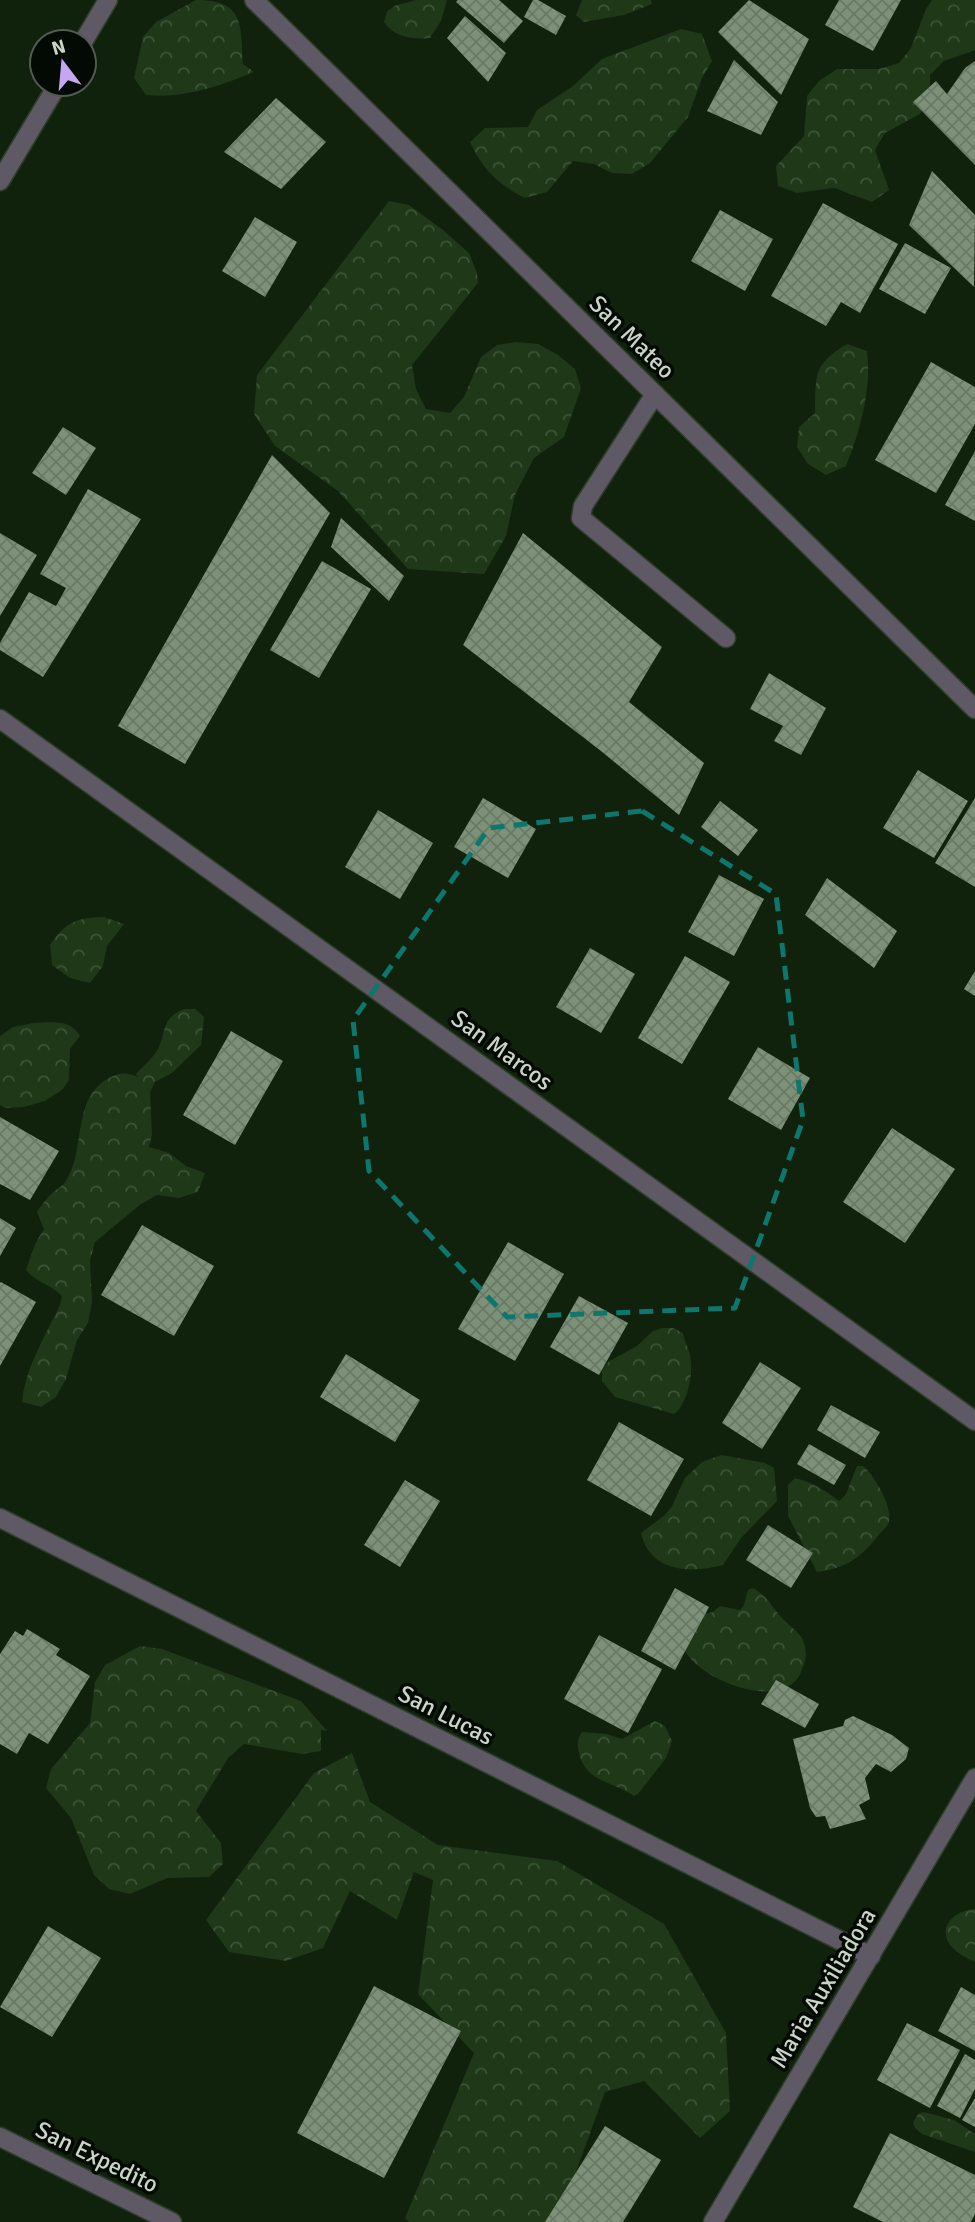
<svg xmlns="http://www.w3.org/2000/svg" width="975" height="2222" font-family="Signika,sans-serif">
<style>
.forest{fill:url(#forest-crowns)}
.building{fill:url(#building-cross-hatch)}
.lines{fill:none;stroke-linecap:round;stroke-linejoin:round}
.lane-casing{stroke:#2e3e2a;stroke-width:21}
.street-casing{stroke:#2e3e2a;stroke-width:21}
.lane{stroke:#5e5965;stroke-width:18}
.street{stroke:#5e5965;stroke-width:18}
.marked{fill:none;stroke:#0f766e;stroke-width:5;stroke-dasharray:14 9;stroke-linejoin:round}
.labels{text-anchor:middle;stroke-width:7;stroke-linejoin:round;paint-order:stroke}
.street-label{font-size:24px;fill:#cad5c7;stroke:#030903}
</style>
<defs>
<pattern id="forest-crowns" width="20" height="18" patternUnits="userSpaceOnUse" patternTransform="scale(1.75)"><rect width="20" height="18" fill="#1e3818"/><path d="M2 6a3 3 0 1 1 6 0M12 15a3 3 0 1 1 6 0" fill="none" stroke="#3d5438"/></pattern>
<pattern id="building-cross-hatch" width="8" height="8" patternUnits="userSpaceOnUse" patternTransform="scale(1.75)"><rect width="8" height="8" fill="#7c9178"/><path d="M0 0l8 8M0 8l8-8" fill="none" stroke="#697966"/></pattern>
</defs>
<rect width="100%" height="100%" fill="#10210c"/>
<path class="forest" d="M196,0C244,0 241,24 243,64L254,72C220,86 183,99 146,95L134,78L143,37L156,22Z
M416,0H447L441,21L430,38C413,40 394,37 384,22L387,12L394,6Z
M582,0H651L652,4L624,15L584,22L576,15Z
M932,0H975V50L944,61L930,75V97L920,114L885,133L875,150L889,190L872,202L834,188L797,193L778,186L776,166L804,136L807,96L819,81L837,69H879L899,63L911,48L926,9Z
M681,29L702,34L712,61L702,78L688,117L650,163L632,174L612,173L594,164L573,161L547,192L525,198C500,186 481,168 470,142L485,128L528,127L537,110L573,86L602,59Z
M389,201L409,205L443,230L469,253L477,273L478,283L412,365L416,389L426,409L450,413L464,397L481,357L497,345L516,342L538,344L558,355L575,369L581,388L564,437L534,458L515,495L506,536L484,574L408,569L338,491L275,446L254,414L257,375Z
M847,344L867,351C872,388 860,432 846,466L826,475L808,464L797,447L799,427L815,413C816,375 812,365 847,344Z
M104,917L124,924L107,946L103,966L90,983L70,978L52,965L50,945C66,922 75,918 104,917Z
M184,1009H195L204,1017L201,1045L172,1073L155,1082L150,1092L152,1135L149,1147L169,1153L186,1166L205,1173L198,1192L179,1198L157,1195L141,1204L95,1242L90,1261L92,1302L88,1323L77,1340L66,1379L56,1397L41,1407L22,1402C24,1376 37,1351 49,1327C54,1316 60,1309 62,1296C52,1285 35,1282 26,1270L35,1244L44,1229L37,1212C41,1206 45,1200 50,1195C55,1190 63,1186 66,1181C87,1149 70,1095 113,1076C122,1072 130,1073 138,1077L136,1074C143,1066 153,1058 158,1049C167,1030 161,1018 184,1009Z
M33,1023C51,1023 70,1018 80,1036L70,1049L69,1080L63,1089L45,1101L24,1107L5,1108L0,1105V1036L13,1027Z
M662,1328H673L683,1333C684,1340 688,1347 690,1355C694,1372 688,1404 674,1414L615,1397L602,1381V1370L608,1362L637,1346L653,1331Z
M721,1455L765,1463L774,1468L777,1501L741,1538L723,1565C690,1574 650,1572 641,1533L665,1515L672,1506L685,1478L702,1462Z
M857,1466H863C874,1475 895,1509 888,1524C886,1528 880,1533 877,1537C859,1559 846,1568 817,1572L788,1516V1485L795,1478C812,1482 825,1490 839,1501L846,1494Z
M753,1588C768,1596 772,1608 783,1619C789,1625 797,1631 802,1638C806,1646 807,1656 804,1664C802,1669 800,1676 797,1679C772,1710 693,1677 682,1645L704,1614L713,1612L720,1606L740,1610L744,1605L748,1590Z
M140,1646L162,1649L301,1701L327,1731L321,1730V1751L302,1754L244,1744L228,1758L196,1811L221,1843L223,1864L209,1877L167,1878L130,1894L109,1889L94,1875L71,1818L46,1788L51,1769L90,1723L95,1682L105,1665Z
M655,1721L665,1726L672,1741L666,1758L638,1794L634,1796C613,1781 586,1783 579,1753C577,1745 577,1739 582,1732L607,1734L622,1739Z
M352,1753L370,1802L438,1845L557,1861L664,1924L726,2033L730,2111L700,2138L644,2081L605,2092L564,2205L552,2222H409L405,2218L474,2053L418,1994L433,1880L414,1872L397,1920L350,1891L323,1948L286,1961L229,1952L206,1920L314,1773Z
M975,1909V1962C966,1958 953,1951 948,1942C939,1922 959,1910 975,1909Z
M924,2112L954,2120L975,2134V2152L922,2134L915,2128L913,2123L918,2114Z"/>
<path class="building" d="M458,0H499L523,21L504,43L456,2Z
M533,0H538L566,16L556,35L524,17Z
M749,0L809,39L781,95L718,32Z
M839,0H901L873,51L825,25Z
M465,16L506,53L488,82L447,38Z
M734,60L778,102L761,135L707,111Z
M975,61V165L913,102L936,81L947,94L965,68Z
M276,98L326,142L281,189L224,152Z
M932,171L975,215L974,287L909,225Z
M823,203L898,244L860,313L841,302L826,326L771,296Z
M720,210L773,239L745,291L691,261Z
M255,217L297,242L265,297L222,271Z
M905,243L951,268L925,314L879,289Z
M931,362L975,387V424L936,493L875,460Z
M63,427L96,448L66,495L32,473Z
M975,451V521L945,505Z
M272,455L330,513L185,764L118,726Z
M88,489L141,519L43,677L0,650V643L29,592L56,606L66,588L40,574Z
M341,518L404,576L389,601L331,547Z
M0,533L37,555L0,616Z
M523,533L662,647L629,702L704,763L679,815L601,751L463,645Z
M322,561L371,589L319,678L270,650Z
M769,673L826,708L801,755L774,741L783,726L750,709Z
M918,770L968,801L934,858L883,828Z
M483,798L536,829L508,878L454,847Z
M975,798V887L935,863Z
M720,801L758,830L738,856L701,827Z
M378,810L433,843L400,899L345,867Z
M719,875L764,899L734,956L688,932Z
M827,878L897,931L874,968L805,915Z
M590,948L635,974L601,1033L556,1007Z
M685,956L730,982L682,1064L638,1038Z
M975,971V996L964,989Z
M231,1031L283,1061L235,1145L183,1115Z
M758,1047L810,1078L781,1130L728,1099Z
M0,1117L59,1151L30,1200L0,1184Z
M892,1128L955,1169L905,1243L843,1202Z
M0,1218L16,1228L0,1256Z
M142,1225L214,1266L174,1336L101,1295Z
M508,1242L564,1274L515,1361L458,1329Z
M1,1282L36,1302L0,1366V1283Z
M579,1296L628,1323L599,1375L550,1347Z
M346,1354L420,1400L395,1442L320,1397Z
M760,1362L801,1388L762,1449L722,1423Z
M831,1405L880,1432L865,1458L817,1430Z
M619,1422L684,1459L651,1516L587,1480Z
M809,1444L846,1465L834,1485L797,1464Z
M405,1480L440,1501L400,1567L364,1545Z
M768,1525L813,1553L791,1588L746,1560Z
M675,1588L709,1607L675,1670L641,1651Z
M27,1629L60,1649L56,1655L90,1676L48,1744L29,1733L17,1754L0,1744V1654L15,1631L23,1636Z
M599,1635L662,1669L628,1733L564,1699Z
M776,1680L819,1704L805,1728L761,1704Z
M853,1716L892,1735L909,1748L906,1759L891,1772L876,1764L865,1778L870,1799L859,1805L866,1819L830,1829L825,1816L816,1817L810,1808L793,1739L843,1726L845,1720Z
M48,1926L101,1958L52,2037L0,2007Z
M374,1986L461,2031L384,2178L297,2133Z
M961,1987L975,1995V2051L938,2031Z
M907,2023L960,2050L930,2108L877,2080Z
M965,2054L975,2060V2089L960,2118L937,2106Z
M975,2098V2127L962,2120Z
M605,2126L661,2160L623,2222H545Z
M890,2133L975,2175V2214L971,2222H883L853,2207Z"/>
<g class="lines">
<defs>
<path id="lane" d="M655,394L583,506L581,518L726,638"/>
<path id="street" d="M254,0L975,709
M83,42L108,0
M0,181L58,84
M0,719L975,1421
M0,1518L871,1956
M0,2137L172,2222
M713,2222L975,1778"/>
</defs>
<use href="#lane" class="lane-casing"/>
<use href="#street" class="street-casing"/>
<use href="#lane" class="lane"/>
<use href="#street" class="street"/>
</g>
<path class="marked" d="M642,811L776,894L803,1120L735,1308L507,1317L369,1171L353,1020L489,828Z"/>
<g class="labels">
<g class="street-label">
<text transform="translate(632 337) rotate(44)" y="8">San Mateo</text>
<text transform="translate(502 1050) rotate(36)" y="8">San Marcos</text>
<text transform="translate(446 1715) rotate(27)" y="8">San Lucas</text>
<text transform="translate(823 1988) rotate(-59)" y="8">Maria Auxiliadora</text>
<text transform="translate(97 2157) rotate(26)" y="8">San Expedito</text>
</g>
</g>
<g transform="translate(63 63) rotate(344)"><circle r="33" fill="#030903" stroke="#535b51" stroke-width="2"/>
<path d="M0-5L12 26L0 18L-12 26Z" fill="#c5a7f1"/>
<text y="-10" font-size="19" font-weight="bold" text-anchor="middle" fill="#cad5c7">N</text>
</g>
</svg>
